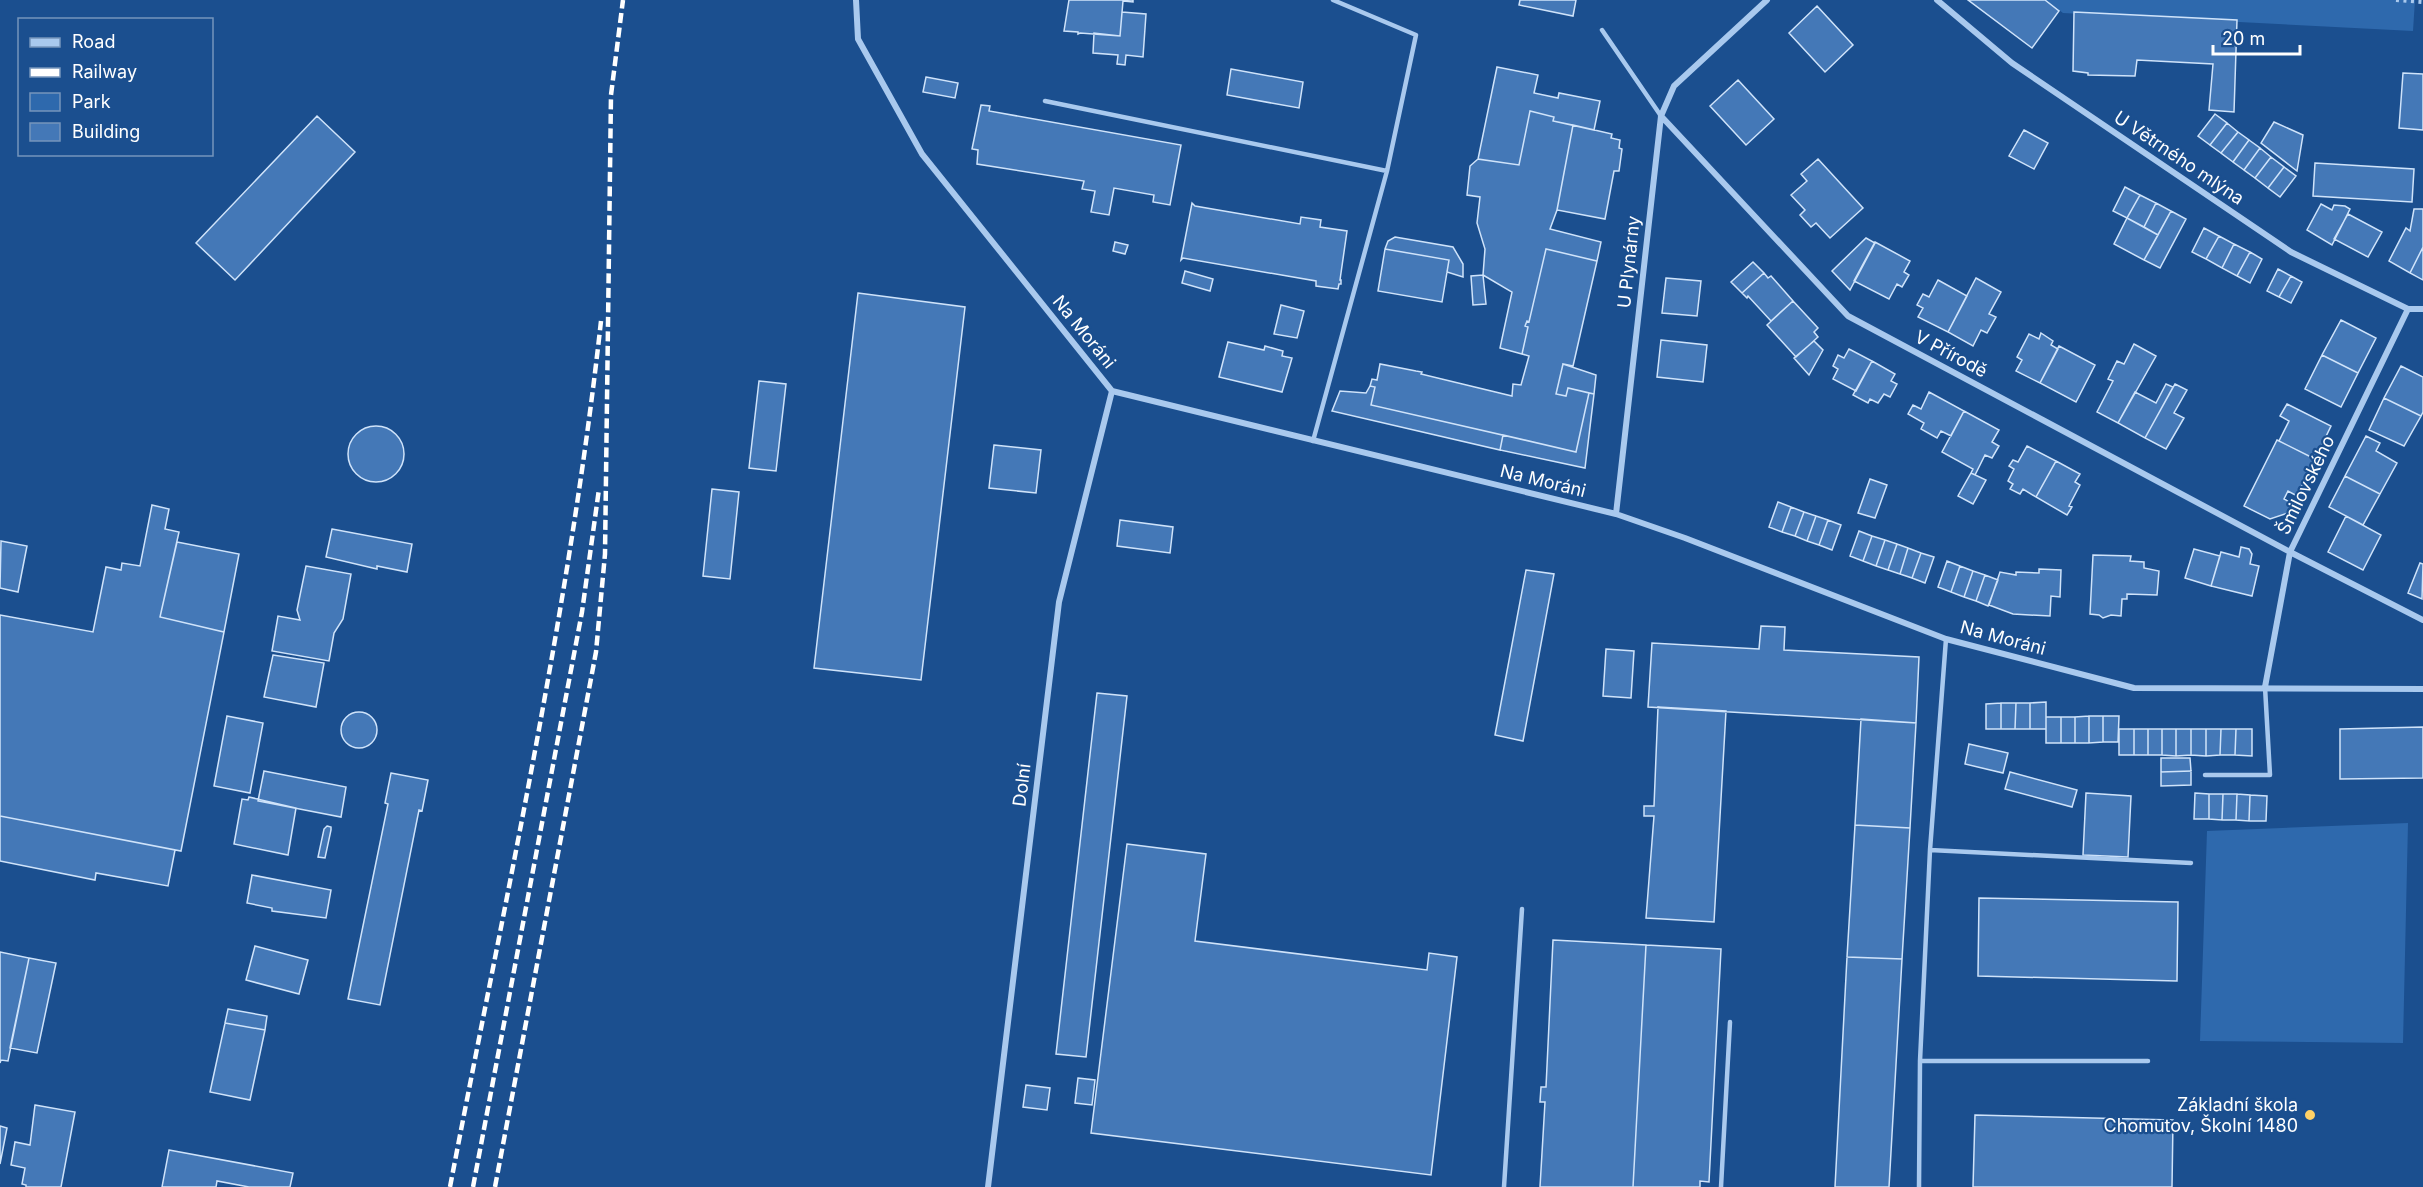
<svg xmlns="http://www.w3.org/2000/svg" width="2423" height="1187" font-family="Inter,sans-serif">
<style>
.green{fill:#2e69ad}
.building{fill:#4478b7;stroke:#cfe3fa;stroke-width:1.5}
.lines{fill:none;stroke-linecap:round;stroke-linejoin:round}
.path{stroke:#a9c9ee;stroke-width:4;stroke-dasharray:3 4.5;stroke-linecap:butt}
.service{stroke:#a9c9ee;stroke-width:4.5}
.minor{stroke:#a9c9ee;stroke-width:6}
.rail{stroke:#fff;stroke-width:4.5;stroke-dasharray:10 4.5;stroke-linecap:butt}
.poi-dot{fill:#ffd166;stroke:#1b4f8f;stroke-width:2}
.labels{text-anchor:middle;stroke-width:4.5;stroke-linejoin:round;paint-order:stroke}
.street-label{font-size:18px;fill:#fff;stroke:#1b4f8f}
.poi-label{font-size:18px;fill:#fff;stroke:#1b4f8f;text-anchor:end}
</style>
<rect width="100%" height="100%" fill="#1b4f8f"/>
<path class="green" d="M2046,0H2415L2413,31L2063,13Z
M2408,823L2403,1043L2200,1041L2207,831Z"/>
<path class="building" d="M1069,0H1133V2L1123,1L1120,36L1080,33L1078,34V32L1064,31Z
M1520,0H1576L1573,16L1519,5Z
M1968,0H2045L2059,11L2032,48Z
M1817,6L1853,45L1825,72L1789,33Z
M1122,12L1146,14L1143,57L1126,55L1125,65L1117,64L1118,55L1093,53L1094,33L1120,36Z
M2074,12L2237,20L2234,112L2209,110L2213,64L2137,60L2135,76L2088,75V73L2073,71Z
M1497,67L1538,75L1534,93L1558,98L1559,93L1600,101L1594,130L1553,121L1554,117L1530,111L1519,165L1478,159Z
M1231,69L1303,82L1299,108L1227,95Z
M2403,73L2423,74V130L2399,128Z
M926,77L958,83L955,98L923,92Z
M1738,80L1774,119L1746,145L1710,106Z
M981,105L990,106L989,111L1181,145L1170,205L1153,202L1154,195L1114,188L1109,215L1091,212L1095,191L1082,189L1084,181L977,164L978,150L972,149Z
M1530,111L1554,117L1553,121L1573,125L1557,210L1550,229L1601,242L1597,261L1546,249L1529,322L1527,321L1525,326L1528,327L1522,354L1500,348L1512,292L1483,275L1485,249L1477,223L1480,197L1467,195L1470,166L1478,159L1519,165Z
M2215,114L2227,123L2210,145L2198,136Z
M317,116L355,152L235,280L196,243Z
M2274,122L2303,135L2297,171L2261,143Z
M2227,123L2238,132L2221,153L2210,145Z
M1573,125L1612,134L1611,138L1620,140L1619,148L1622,149L1619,171H1614L1605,219L1557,210Z
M2024,130L2048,143L2034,169L2009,156Z
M2238,132L2249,140L2233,162L2221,153Z
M2249,140L2260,148L2244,170L2233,162Z
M2260,148L2271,157L2255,178L2244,170Z
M2271,157L2284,167L2268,188L2255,178Z
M1818,159L1863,208L1830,238L1816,223L1811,227L1800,215L1805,210L1791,195L1807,181L1801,174Z
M2315,163L2414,169L2412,202L2313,196Z
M2284,167L2296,176L2280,197L2268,188Z
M2125,187L2140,195L2127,218L2113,211Z
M2140,195L2156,203L2144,227L2127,218Z
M1192,203L1195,206L1300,224L1301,217L1321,220L1320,227L1347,231L1340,280H1341V284H1339L1338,289L1316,286V281L1183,258L1181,260Z
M2156,203L2171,211L2158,235L2144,227Z
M2321,204L2332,210L2334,205L2345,206L2350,209L2332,245L2307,230Z
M2414,209H2423V247L2410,273L2389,261L2406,228L2410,231Z
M2171,211L2186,219L2160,268L2144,260Z
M2348,214L2382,232L2368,257L2334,239Z
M2127,218L2158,235L2144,260L2114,244Z
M2204,228L2219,236L2206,259L2192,252Z
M2219,236L2234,244L2222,268L2206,259Z
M1395,237L1453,247L1463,264V277L1447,272L1449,260L1385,249L1388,241Z
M1866,238L1875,243L1850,290L1832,271Z
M1115,242L1128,245L1125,254L1113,251Z
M1875,242L1910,261L1904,272L1909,275L1902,287L1897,284L1889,299L1854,281Z
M2234,244L2250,252L2237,276L2222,268Z
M2423,247V280L2410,273Z
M1385,249L1449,260L1442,302L1378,291Z
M1546,249L1597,261L1573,366L1563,364L1556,394L1566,396L1568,388L1589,393L1576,452L1371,405L1375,387L1370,386L1372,379L1377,380L1380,364L1416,371L1422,372L1421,374L1512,396L1513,384L1521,385L1529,356L1522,354L1528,327L1525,326L1527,321L1529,322Z
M2250,252L2262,259L2250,283L2237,276Z
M1753,262L1764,273L1742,293L1731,282Z
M2278,269L2291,276L2279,297L2267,291Z
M1185,271L1213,279L1210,291L1182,283Z
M1764,273L1768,278L1771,276L1793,301L1771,321L1748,296L1747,298L1742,293Z
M1483,275L1486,304L1473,305L1471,276Z
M2291,276L2302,282L2291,303L2279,297Z
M1666,278L1701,281L1697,316L1662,313Z
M1976,278L2001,292L1989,314L1996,317L1987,333L1981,330L1973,346L1948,332Z
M1938,280L1967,296L1948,332L1918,317L1923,308L1917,305L1923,294L1929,297Z
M858,293L965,307L921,680L814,668Z
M1793,301L1818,328L1814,332L1818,337L1796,357L1767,325Z
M1281,305L1304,311L1297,338L1274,334Z
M2341,320L2376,338L2358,373L2322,355Z
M2041,333L2053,341L2051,345L2058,349L2040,383L2016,371L2022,360L2017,357L2029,334L2039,339Z
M1661,340L1707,345L1703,382L1657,377Z
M1814,341L1823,350L1809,375L1794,358Z
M1228,342L1264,350L1265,346L1283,351L1282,356L1292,358L1282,392L1219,377Z
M2134,344L2156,356L2118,423L2097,412L2113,381L2108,379L2117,361L2124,364Z
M2059,346L2095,365L2076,402L2040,383Z
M1849,349L1872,361L1856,391L1833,379L1838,369L1833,366L1838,355L1844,358Z
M2322,355L2358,373L2341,407L2305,389Z
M1872,361L1895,374L1891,381L1897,384L1890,397L1884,394L1878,403L1870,399L1868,403L1853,395Z
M1563,364L1596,375L1594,394L1568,388L1566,396L1556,394Z
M2401,366L2423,377V412L2421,416L2384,398Z
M759,381L786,384L776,471L749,468Z
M2166,384L2173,387L2145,438L2118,423L2135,392L2156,403Z
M2175,384L2187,390L2174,413L2184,418L2166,449L2145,438Z
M1370,386L1375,387L1371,405L1503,435L1500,450L1332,411L1340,391L1366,393Z
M1929,392L1964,411L1951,436L1941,431L1937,438L1921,429L1924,423L1908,414L1913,405L1921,409Z
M1589,393L1594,394L1585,468L1500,450L1503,435L1576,452Z
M2384,398L2421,416L2404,446L2369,430Z
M2287,404L2331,426L2315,459L2279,441L2289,421L2280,416Z
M1964,411L1999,430L1992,442L1999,446L1992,458L1985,455L1975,475L1971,473L1973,469L1942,452Z
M348 454a28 28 0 1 1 56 0a28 28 0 1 1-56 0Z
M2366,436L2380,443L2376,451L2397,463L2380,494L2345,476Z
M2277,440L2315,459L2297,496L2288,491L2284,499L2293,504L2288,513L2270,519L2244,506Z
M994,445L1041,450L1036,493L989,488Z
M2027,446L2056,461L2036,497L2023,489L2020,494L2010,489L2013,484L2008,481L2014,469L2009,466L2013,460L2018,462Z
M2056,461L2080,474L2075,482L2080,485L2069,506L2072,507L2067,515L2036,497Z
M1971,473L1986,480L1973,504L1958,496Z
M2345,476L2380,494L2363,525L2329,507Z
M1870,479L1887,485L1875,518L1858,513Z
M712,489L739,492L730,579L703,576Z
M1778,502L1791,507L1782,532L1769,527Z
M152,505L169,509L165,529L179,532L160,617L224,632L181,851L0,816V615L93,632L106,567L121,570L122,563L140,566Z
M1791,507L1804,512L1795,536L1782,532Z
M1804,512L1816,516L1807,541L1795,536Z
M1816,516L1828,520L1819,545L1807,541Z
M2346,516L2381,535L2363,570L2328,552Z
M1120,520L1173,527L1170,553L1117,546Z
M1828,520L1841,525L1832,550L1819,545Z
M332,529L412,544L407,572L377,566V569L326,557Z
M1859,531L1872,536L1863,561L1850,556Z
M1872,536L1885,540L1876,566L1863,561Z
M1885,540L1897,544L1888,570L1876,566Z
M1,541L27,546L18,592L0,588Z
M177,542L239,554L224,632L160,617Z
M1897,544L1908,548L1900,574L1888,570Z
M2241,547L2249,549L2252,554L2250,564L2259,566L2252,596L2211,586L2221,552L2239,557Z
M1908,548L1921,553L1912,578L1900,574Z
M2194,549L2220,556L2211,586L2185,578Z
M1921,553L1934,557L1925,583L1912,578Z
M2093,555L2131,556L2130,561L2144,562V568L2159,571L2157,595L2127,594V599H2122L2121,616L2111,615L2103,618L2099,615L2090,614Z
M1947,561L1960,566L1951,592L1938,587Z
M2420,563L2423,564L2422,599L2408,593Z
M306,566L351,574L343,619L334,633L329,661L272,651L278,616L300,620L297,610Z
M1960,566L1973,571L1964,597L1951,592Z
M2039,569L2061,570L2060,597L2051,596L2050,616L2013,614L1989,605L2000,572L2016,575V572L2039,573Z
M1526,570L1554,574L1523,741L1495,735Z
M1973,571L1985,575L1976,601L1964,597Z
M1985,575L1998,580L1988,606L1976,601Z
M1761,626L1785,627L1784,650L1919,657L1916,723L1648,707L1652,643L1759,649Z
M1606,649L1634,651L1631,698L1603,696Z
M273,655L324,663L316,707L264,697Z
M1097,693L1127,696L1086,1057L1056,1054Z
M2046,702V729H2030V703Z
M2001,703V729H1986V704Z
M2001,703H2016L2015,729H2001Z
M2016,703H2030V729H2015Z
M1658,707L1726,711L1714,922L1646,918L1654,816H1644V806H1654Z
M341 730a18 18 0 1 1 36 0a18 18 0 1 1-36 0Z
M227,716L263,723L250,793L214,786Z
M2089,716V743H2075V717Z
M2089,716H2103V742L2089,743Z
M2103,716H2119L2118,742H2103Z
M2046,717H2061V743H2046Z
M2061,717H2075V743H2061Z
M1861,719L1916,723L1910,828L1855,825Z
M2423,727V778L2340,779V729Z
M2119,729H2134V755H2119Z
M2134,729H2148V755H2134Z
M2148,729H2162V755H2148Z
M2162,729H2176V756L2162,755Z
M2176,729H2191V755L2176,756Z
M2191,729H2206V756L2191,755Z
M2206,729H2221L2220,755L2206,756Z
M2221,729H2236L2235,755H2220Z
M2236,729H2252V756L2235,755Z
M1969,744L2008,753L2003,773L1965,764Z
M2161,758H2190L2191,771L2161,772Z
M264,771L346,787L341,817L258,801Z
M2191,771V785L2161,786V772Z
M2010,772L2077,790L2072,807L2005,789Z
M391,773L428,780L422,811L419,810L380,1005L348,999L388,804L385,803Z
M2086,793L2131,796L2128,857L2083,855Z
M2195,793L2209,794V819H2194Z
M2209,794H2223L2222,820L2209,819Z
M2223,794H2237L2236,820H2222Z
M2237,794L2250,795L2249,821L2236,820Z
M2250,795L2267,796L2266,821H2249Z
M249,797L296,808L288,855L234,844L242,799L248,800Z
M0,816L175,850L168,886L96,873L95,880L0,861Z
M1855,825L1910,828L1902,959L1847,957Z
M327,826L331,827V830L325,858L318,857L324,829Z
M1127,844L1206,854L1195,941L1427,970L1429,953L1457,957L1431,1175L1091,1133Z
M252,875L331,890L326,918L272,911V908L247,903Z
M1979,898L2178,902L2177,981L1978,976Z
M1553,940L1646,945L1633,1187H1540L1545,1102H1540L1541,1087H1546Z
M1646,945L1721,949L1709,1182L1700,1181V1187H1633Z
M255,946L308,960L299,994L246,980Z
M0,952L29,958L8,1061L1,1060L0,1063Z
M1847,957L1902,959L1889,1187H1835Z
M29,958L56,963L37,1053L10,1048Z
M228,1009L267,1016L265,1030L225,1023Z
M225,1023L265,1030L250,1100L210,1092Z
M1078,1078L1095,1080L1092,1105L1075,1103Z
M1026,1085L1050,1088L1047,1110L1023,1107Z
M35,1105L75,1112L61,1187H26V1185L22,1184L25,1168L11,1165L15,1142L30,1145Z
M1975,1115L2173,1120L2172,1187H1973Z
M0,1126L7,1128L0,1164Z
M169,1150L293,1173L290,1187H249L217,1181L216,1187H162Z"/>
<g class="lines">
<path class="path" d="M2396,0L2423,2"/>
<path class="service" d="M1333,0L1416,35L1387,171
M1602,30L1661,116
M1045,101L1387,171L1313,441
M2205,775H2270L2265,687
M1930,850L2191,863
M1920,1061H2148
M1504,1187L1522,909
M1721,1187L1730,1022
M1919,1187L1920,1061L1930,850L1946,639"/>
<path class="minor" d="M856,0L858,39L922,154L1112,391L1616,514L1685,538L1946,639L2134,688L2423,689
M1937,0L2012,63L2291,252L2408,309H2423
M1661,116L1848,316L2290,552L2423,620
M1616,514L1661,116L1674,86L1767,0
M2265,687L2290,552L2408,309
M988,1187L1059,602L1112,391"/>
<path class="rail" d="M450,1187C505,900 569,612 601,321
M473,1187L582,612L599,489
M495,1187L596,652L605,554L611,95L623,0"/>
</g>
<circle class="poi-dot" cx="2310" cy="1115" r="6"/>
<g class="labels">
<g class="street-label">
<text transform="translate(2179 158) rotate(34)" y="6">U Větrného mlýna</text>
<text transform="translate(1629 262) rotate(-84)" y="6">U Plynárny</text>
<text transform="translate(1084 332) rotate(51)" y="6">Na Moráni</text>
<text transform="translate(1951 354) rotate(28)" y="6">V Přírodě</text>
<text transform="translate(1543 481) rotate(14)" y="6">Na Moráni</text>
<text transform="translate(2306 485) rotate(-64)" y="6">Šmilovského</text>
<text transform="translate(2003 638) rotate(15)" y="6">Na Moráni</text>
<text transform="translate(1022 785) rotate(-83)" y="6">Dolní</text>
</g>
<g class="poi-label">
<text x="2298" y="1111">Základní škola<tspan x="2298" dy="21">Chomutov, Školní 1480</tspan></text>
</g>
</g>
<rect x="18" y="18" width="195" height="138" fill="#1b4f8f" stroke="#7695bc" stroke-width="1.5"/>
<rect x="30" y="38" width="30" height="9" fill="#a9c9ee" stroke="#7695bc" stroke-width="1.5"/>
<text x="72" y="48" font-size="18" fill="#ffffff">Road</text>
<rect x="30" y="68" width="30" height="9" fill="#ffffff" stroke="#7695bc" stroke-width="1.5"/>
<text x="72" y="78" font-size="18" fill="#ffffff">Railway</text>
<rect x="30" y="93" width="30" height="18" fill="#2e69ad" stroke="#7695bc" stroke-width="1.5"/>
<text x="72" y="108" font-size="18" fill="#ffffff">Park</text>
<rect x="30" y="123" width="30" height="18" fill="#4478b7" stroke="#7695bc" stroke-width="1.5"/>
<text x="72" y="138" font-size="18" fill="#ffffff">Building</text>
<path d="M2213 45v9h87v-9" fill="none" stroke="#ffffff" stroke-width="3"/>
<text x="2222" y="45" font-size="18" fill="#ffffff" stroke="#1b4f8f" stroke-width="4.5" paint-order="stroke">20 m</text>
</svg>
